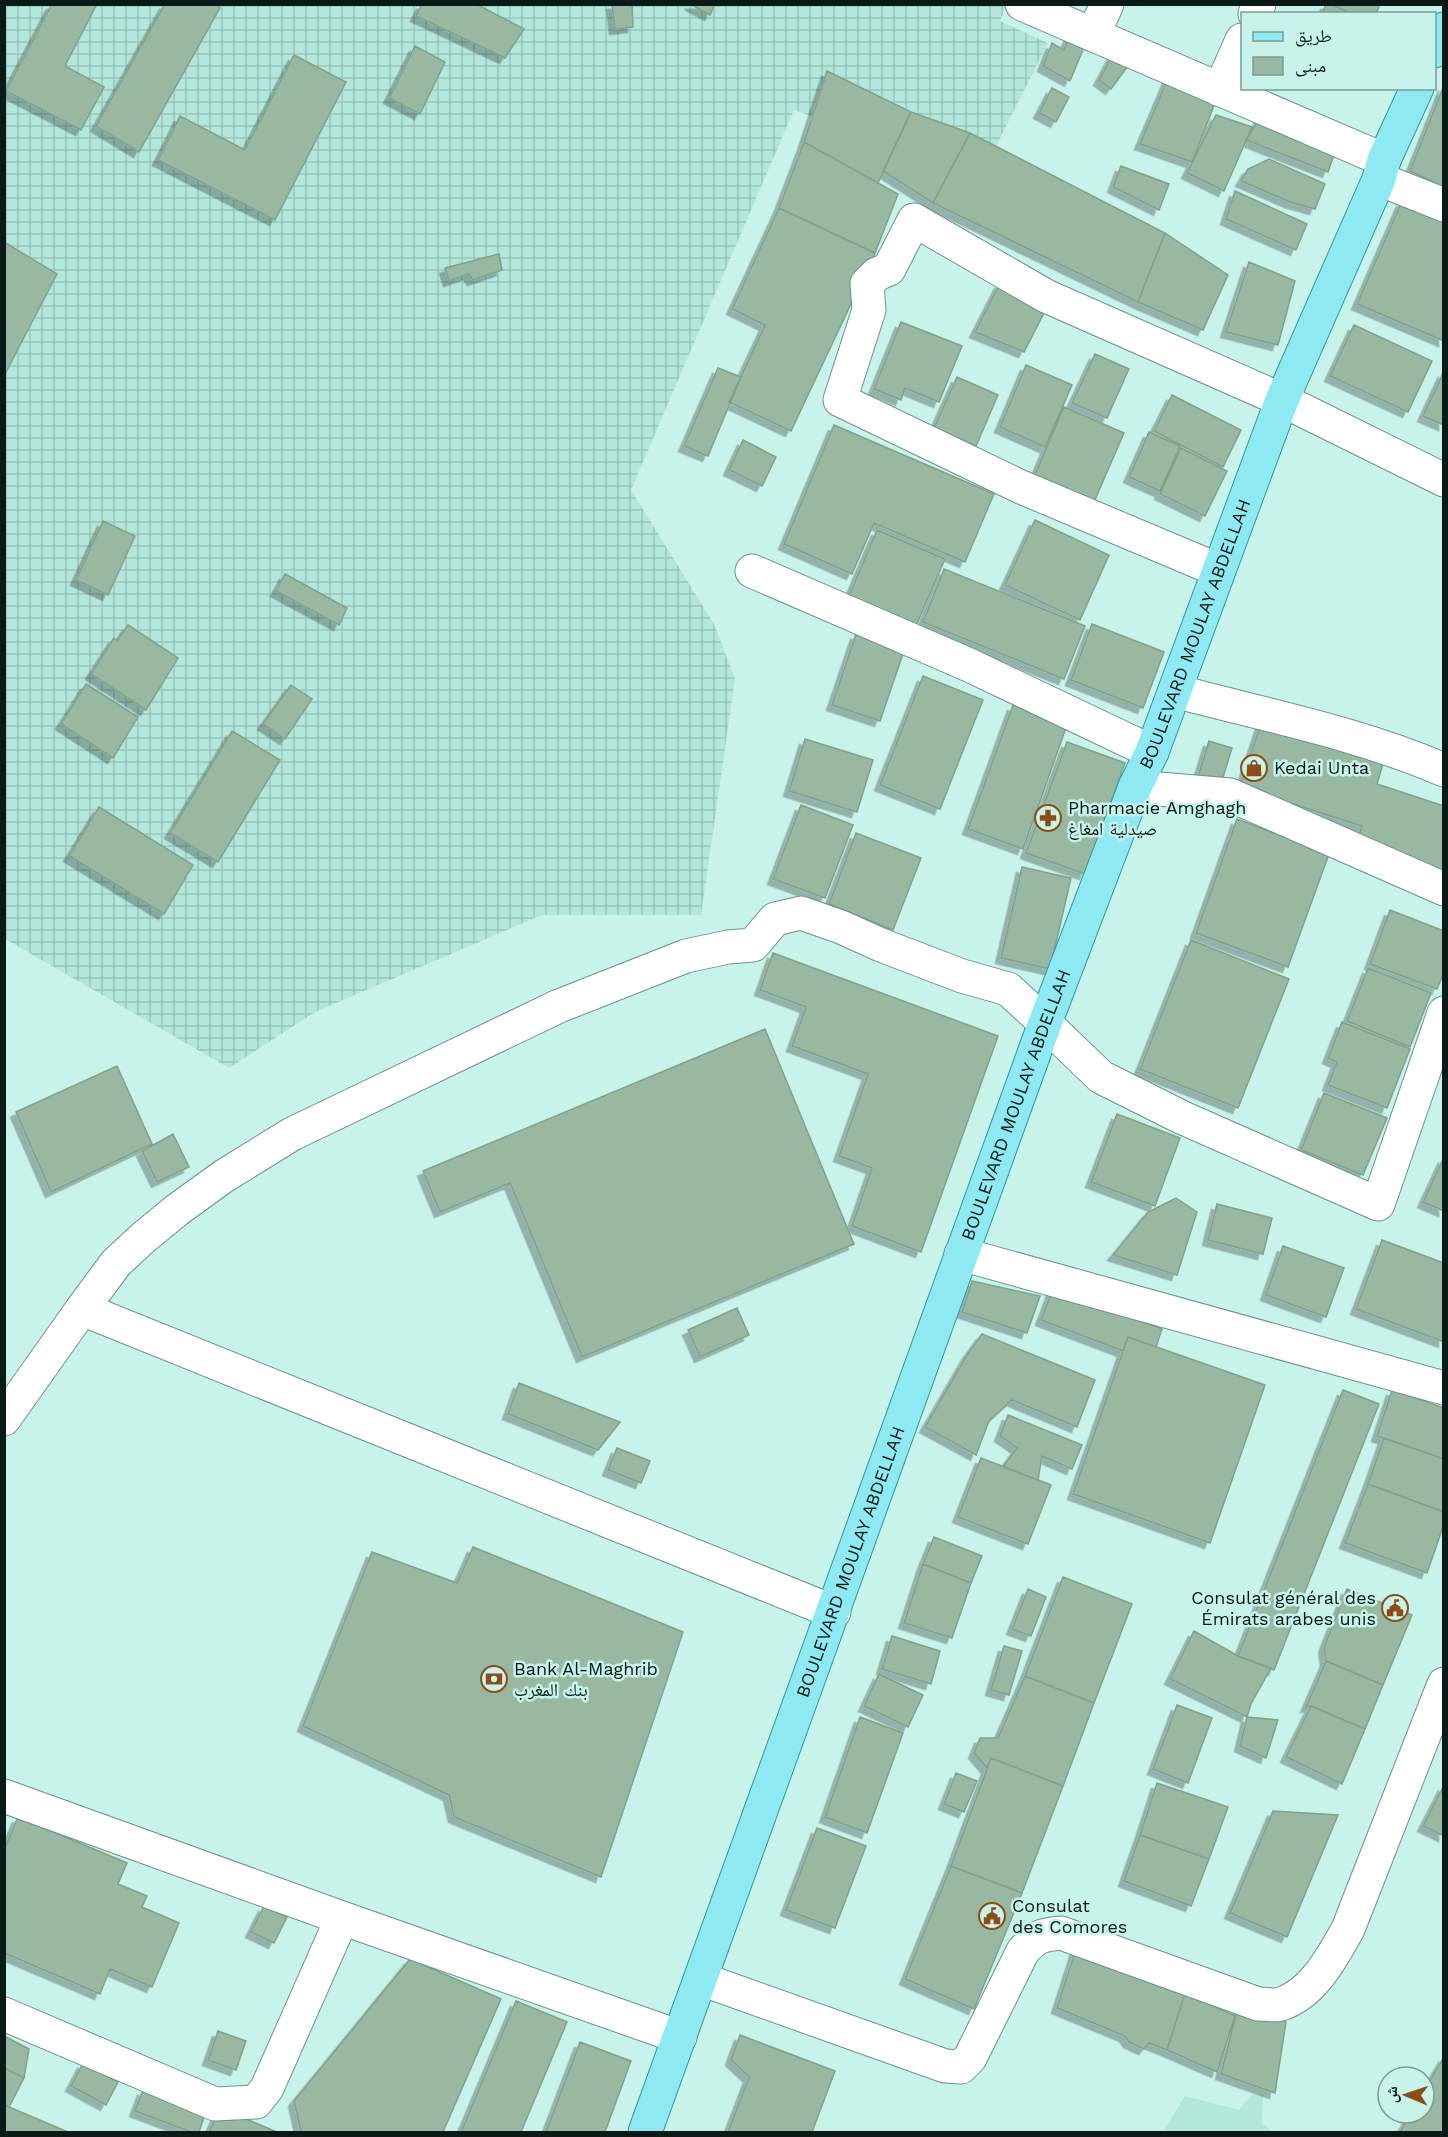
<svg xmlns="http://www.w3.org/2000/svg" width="1448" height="2137" font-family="'Work Sans','Noto Naskh Arabic',sans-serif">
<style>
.built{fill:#b3e7dc}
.industrial{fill:url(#industrial-grid)}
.building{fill:#98b8a2;stroke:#82a18c;stroke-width:1.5;filter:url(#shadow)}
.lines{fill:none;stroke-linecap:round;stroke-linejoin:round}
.minor-casing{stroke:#6a928a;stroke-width:35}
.major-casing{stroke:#2e97a0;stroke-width:35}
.minor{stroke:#fff;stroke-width:33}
.major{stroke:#8ee9f2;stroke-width:33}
.labels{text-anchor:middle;stroke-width:5;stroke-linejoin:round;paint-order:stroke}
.street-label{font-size:18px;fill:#0a1a17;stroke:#c8f3ea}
.poi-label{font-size:18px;fill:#0a1a17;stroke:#c8f3ea;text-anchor:start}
</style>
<defs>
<pattern id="industrial-grid" width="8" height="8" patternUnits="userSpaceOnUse" patternTransform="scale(1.5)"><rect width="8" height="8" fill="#b3e7dc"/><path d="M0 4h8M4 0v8" fill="none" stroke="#99c6bc"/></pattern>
<filter id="shadow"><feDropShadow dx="-5.5" dy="5.5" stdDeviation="0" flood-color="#0004"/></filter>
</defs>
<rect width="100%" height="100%" fill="#c8f3ea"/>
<path class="built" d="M1263,2094L1262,2124L1275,2132H1163L1185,2096L1239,2110L1251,2095Z"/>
<path class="industrial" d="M1007,4L1000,21L1048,43L980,178L794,110L631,490L714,624L735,679L701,915H542L315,1012L229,1068L5,939V5Z"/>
<path class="building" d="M52,4H97L65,66L104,87L81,130L6,91Z
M165,4H215L220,8L139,152L96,126Z
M422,4H476L524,29L505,58L416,16Z
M612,4H632L633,27L615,29Z
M690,4H715L710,15Z
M1326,4H1330L1353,14H1322Z
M1330,4H1380L1376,14H1353Z
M1070,34L1085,45L1070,81L1043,66L1052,43L1064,50Z
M415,46L445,62L420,114L389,98Z
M1113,54L1131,62L1111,89L1099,80Z
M294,55L346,82L275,220L158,160L180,116L245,150Z
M827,71L911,112L878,183L804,142Z
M1168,78L1220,90L1192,162L1140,144Z
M1444,85V187L1410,171Z
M1052,88L1069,97L1056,122L1039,113Z
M911,112L970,133L933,203L883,171Z
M1216,115L1252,127L1224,191L1187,173Z
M1261,116L1336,149L1328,172L1246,140Z
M970,133L1165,233L1138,302L933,203Z
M804,142L898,194L875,253L779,208Z
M1269,159L1325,184L1315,209L1290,202L1241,181L1248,169Z
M1121,166L1169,184L1159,210L1113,187Z
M1235,191L1307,224L1296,250L1226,219Z
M1402,201L1444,220V341L1357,304Z
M779,208L875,253L791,431L729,402L765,325L732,309Z
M1165,233L1228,275L1203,330L1138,302Z
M4,242L57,274L4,376Z
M499,254L502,270L473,280L469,274L449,281L445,268Z
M1249,262L1295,281L1278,345L1226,332Z
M1000,283L1047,307L1024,352L975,332Z
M901,322L962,346L939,402L905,388L901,400L874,389Z
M1354,325L1432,361L1408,412L1330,376Z
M1095,354L1129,369L1107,418L1072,403Z
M1026,365L1072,385L1045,447L1000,427Z
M718,368L741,377L708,456L684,446Z
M1444,371V425L1423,416Z
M957,377L998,395L976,446L934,428Z
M1172,395L1241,430L1223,467L1154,431Z
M1064,407L1124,433L1094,502L1034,477Z
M834,425L994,494L965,562L874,523L852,574L784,544Z
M1149,432L1180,446L1160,491L1129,477Z
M743,440L776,457L762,486L729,470Z
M1181,448L1227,471L1205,516L1160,494Z
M1035,520L1109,555L1080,620L1005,585Z
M103,521L135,536L108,595L76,580Z
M877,530L945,559L915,628L848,598Z
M944,569L1085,626L1064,679L923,622Z
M285,574L347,608L339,625L276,591Z
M1092,624L1164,652L1143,708L1071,680Z
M128,625L178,658L146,710L91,674L114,638L117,641Z
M856,634L904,651L880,721L832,705Z
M923,676L983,700L940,809L880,785Z
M86,684L138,717L113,758L61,724Z
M291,685L312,699L285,739L263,724Z
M1013,705L1067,725L1023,849L968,829Z
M1261,724L1383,764L1377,784L1444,806V872L1356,843L1362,826L1240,787Z
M232,731L280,760L218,862L170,833Z
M805,739L873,760L857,812L789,791Z
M1209,741L1232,748L1220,787L1197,780Z
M1067,742L1125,763L1085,874L1026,853Z
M801,805L853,825L825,898L773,879Z
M99,807L193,865L164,914L69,856Z
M1237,819L1329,854L1288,967L1196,933Z
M856,833L921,858L893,930L829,904Z
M1022,867L1071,878L1050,969L1001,958Z
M1390,910L1444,931V972L1437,989L1370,964Z
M1191,940L1289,979L1238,1108L1140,1069Z
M773,953L998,1036L921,1252L852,1226L872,1168L839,1156L868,1074L792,1046L806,1007L760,990Z
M1368,968L1431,993L1410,1047L1347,1021Z
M1342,1022L1410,1049L1387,1108L1328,1085L1337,1062L1328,1058Z
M765,1029L854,1244L582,1357L510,1183L440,1212L423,1171Z
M117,1066L152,1144L51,1192L16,1112Z
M1324,1093L1387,1118L1363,1175L1301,1150Z
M1117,1114L1180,1138L1155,1206L1091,1182Z
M173,1134L189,1167L157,1182L142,1151Z
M1444,1157V1211L1423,1202Z
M1176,1198L1197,1212L1177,1275L1113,1255L1148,1212Z
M1217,1204L1272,1218L1263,1254L1208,1240Z
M1382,1240L1444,1263V1342L1356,1309Z
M1283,1246L1344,1268L1326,1317L1266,1295Z
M972,1281L1040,1296L1027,1333L962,1312Z
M1053,1288L1162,1329L1156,1347L1128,1337L1123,1351L1041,1320Z
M737,1308L749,1335L700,1357L688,1330Z
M982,1334L1095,1380L1077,1427L1012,1400L989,1421L976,1455L925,1427L967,1355Z
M1128,1337L1265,1385L1210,1543L1073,1494Z
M519,1383L620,1422L598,1450L508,1414Z
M1343,1390L1379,1404L1274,1670L1238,1656Z
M1392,1390L1444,1408V1459L1377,1436Z
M1008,1415L1082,1445L1072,1469L1042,1456L1038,1480L1003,1467L1017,1448L1000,1436Z
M1384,1438L1444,1459V1512L1368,1484Z
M617,1448L650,1461L641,1483L608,1470Z
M981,1458L1051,1485L1028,1544L958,1517Z
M1368,1484L1444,1512V1524L1427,1573L1345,1543Z
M934,1537L982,1556L971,1583L923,1564Z
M473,1547L683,1632L601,1877L454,1817L449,1795L303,1726L372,1552L457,1583Z
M923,1564L971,1583L952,1638L904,1623Z
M1063,1577L1132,1604L1094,1703L1025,1676Z
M1028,1589L1046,1597L1031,1636L1012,1629Z
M1347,1589L1412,1615L1383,1685L1326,1661L1324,1647Z
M1194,1631L1238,1656L1271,1668L1251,1704L1247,1717L1170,1679Z
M892,1636L940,1651L931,1684L882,1669Z
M1004,1646L1022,1651L1009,1695L991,1690Z
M1326,1661L1383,1685L1365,1729L1311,1706L1306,1707Z
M879,1674L923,1695L908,1727L864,1706Z
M1025,1676L1094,1703L1063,1786L991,1758L987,1768L974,1753L980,1738H998Z
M1177,1705L1212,1718L1188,1783L1153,1769Z
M1311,1706L1365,1729L1342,1784L1286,1757Z
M860,1717L903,1733L867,1833L825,1817Z
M1247,1717L1278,1720L1266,1758L1240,1746Z
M991,1758L1063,1786L1022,1893L951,1866Z
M956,1773L977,1781L964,1812L944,1804Z
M1157,1783L1228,1807L1209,1859L1140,1835Z
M1444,1785V1836L1423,1826Z
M1273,1811L1338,1815L1287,1937L1230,1913Z
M18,1817L127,1863L118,1884L147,1896L142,1907L179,1923L152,1987L110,1969L100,1994L4,1953V1850Z
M817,1828L866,1846L835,1928L786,1910Z
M1140,1835L1209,1859L1191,1906L1124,1881Z
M951,1866L1022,1893L974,2009L905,1979Z
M264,1906L287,1917L274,1943L251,1932Z
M1077,1945L1185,1993L1167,2050L1149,2043L1144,2049L1129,2042L1125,2036L1057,2008Z
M410,1959L501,1999L443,2132H301L294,2101Z
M1185,1993L1235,2016L1217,2072L1167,2050Z
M516,2001L567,2022L521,2132H461Z
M1238,2007L1286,2022L1275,2093L1221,2074Z
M218,2031L246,2041L236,2070L208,2060Z
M740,2035L835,2071L812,2132H728L749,2077L731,2060Z
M4,2036L29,2049L24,2078L4,2068Z
M580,2042L631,2061L605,2132H546Z
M1444,2057V2132H1400L1411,2113H1424V2091Z
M83,2063L118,2082L106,2105L71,2086Z
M4,2068L24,2078L9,2107L4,2104Z
M143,2090L205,2114L199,2132H191L135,2111Z
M4,2104L9,2107L68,2132H4Z
M220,2108L277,2132H209Z"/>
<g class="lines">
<defs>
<path id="minor" d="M1022,4L1384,160
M1255,14L1259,4
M1093,35L1107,4
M1220,90L1242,40
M1379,179L1444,205
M1218,570L1021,487L840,400L869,310L867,284L877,274L889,269L914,220L1046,296L1282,400L1444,480
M752,571L969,665L1152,752
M1175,691C1265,715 1358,733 1444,770
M1135,787L1230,795L1444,889
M961,1254L1444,1388
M82,1309L116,1263L143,1238L177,1210L224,1176L292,1134L559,1006L686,956L728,947L753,945L775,919L801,913L841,927L881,945L962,976L1008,989L1045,1023L1101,1077L1181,1117L1378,1204L1444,1013
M4,1419L82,1309L834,1612
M4,1796L342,1918L680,2037
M701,1979L945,2066L961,2067L970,2058L1023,1951C1037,1936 1041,1935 1061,1933L1258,2004C1265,2004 1275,2006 1281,2004C1314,1993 1332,1957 1348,1929L1444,1684
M4,2014L215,2104L256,2102L267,2088L342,1918"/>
<g id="major">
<path d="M1434,51L1444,29"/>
<path id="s1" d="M645,2132L1045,1023L1135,787L1152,752L1282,400L1379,179L1384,160L1417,88"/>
</g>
</defs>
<use href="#minor" class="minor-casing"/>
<use href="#major" class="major-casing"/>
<use href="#minor" class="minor"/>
<use href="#major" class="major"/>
</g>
<defs>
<symbol id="shop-ring" viewBox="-11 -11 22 22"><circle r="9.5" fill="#c8f3ea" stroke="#8c4c17" stroke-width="1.5"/><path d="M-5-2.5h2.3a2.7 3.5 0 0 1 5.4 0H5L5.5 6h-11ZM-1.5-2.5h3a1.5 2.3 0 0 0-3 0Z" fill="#8c4c17"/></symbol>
<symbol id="pharmacy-ring" viewBox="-11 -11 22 22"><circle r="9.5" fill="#c8f3ea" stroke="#8c4c17" stroke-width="1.5"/><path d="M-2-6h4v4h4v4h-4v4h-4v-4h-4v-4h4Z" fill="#8c4c17"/></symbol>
<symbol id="civic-ring" viewBox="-11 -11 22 22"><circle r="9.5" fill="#c8f3ea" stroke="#8c4c17" stroke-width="1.5"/><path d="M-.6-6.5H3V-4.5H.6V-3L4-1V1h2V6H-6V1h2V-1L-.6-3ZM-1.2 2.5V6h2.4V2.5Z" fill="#8c4c17"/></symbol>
<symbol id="bank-ring" viewBox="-11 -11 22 22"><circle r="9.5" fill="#c8f3ea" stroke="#8c4c17" stroke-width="1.5"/><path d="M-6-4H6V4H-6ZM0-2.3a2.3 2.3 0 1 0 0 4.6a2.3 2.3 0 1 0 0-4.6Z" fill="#8c4c17"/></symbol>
</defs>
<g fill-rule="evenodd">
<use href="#shop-ring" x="1239" y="753" width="30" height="30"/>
<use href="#pharmacy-ring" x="1033" y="803" width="30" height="30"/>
<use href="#civic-ring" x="1380" y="1593" width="30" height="30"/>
<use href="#bank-ring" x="479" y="1664" width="30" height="30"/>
<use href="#civic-ring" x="977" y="1901" width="30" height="30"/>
</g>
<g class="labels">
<g class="street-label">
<text dy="6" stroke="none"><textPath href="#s1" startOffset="1596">BOULEVARD MOULAY ABDELLAH</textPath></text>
<text dy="6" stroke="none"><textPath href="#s1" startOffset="1092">BOULEVARD MOULAY ABDELLAH</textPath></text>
<text dy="6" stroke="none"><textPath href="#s1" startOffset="606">BOULEVARD MOULAY ABDELLAH</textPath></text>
</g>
<g class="poi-label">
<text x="1274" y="774">Kedai Unta</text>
<text x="1068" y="814">Pharmacie Amghagh<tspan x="1068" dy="21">صيدلية امغاغ</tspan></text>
<text x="1376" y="1604" text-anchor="end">Consulat général des<tspan x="1376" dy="21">Émirats arabes unis</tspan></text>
<text x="514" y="1675">Bank Al-Maghrib<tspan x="514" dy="21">بنك المغرب</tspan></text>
<text x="1012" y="1912">Consulat<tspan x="1012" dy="21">des Comores</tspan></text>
</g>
</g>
<rect width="1448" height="2137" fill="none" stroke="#0a1a17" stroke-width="12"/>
<rect x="1241" y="12" width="195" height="78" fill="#c8f3ea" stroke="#7c9c96" stroke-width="1.5"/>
<rect x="1253" y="32" width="30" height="9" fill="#8ee9f2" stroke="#7c9c96" stroke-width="1.5"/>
<text x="1295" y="42" font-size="18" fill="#0a1a17">طريق</text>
<rect x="1253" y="57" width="30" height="18" fill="#98b8a2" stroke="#7c9c96" stroke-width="1.5"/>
<text x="1295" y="72" font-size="18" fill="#0a1a17">مبنى</text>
<g transform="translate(1406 2095) rotate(272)"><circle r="28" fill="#c8f3ea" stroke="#7c9c96" stroke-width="1.5"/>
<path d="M0-4.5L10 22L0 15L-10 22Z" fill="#8c4c17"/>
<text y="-9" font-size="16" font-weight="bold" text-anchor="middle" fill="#0a1a17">ش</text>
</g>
</svg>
